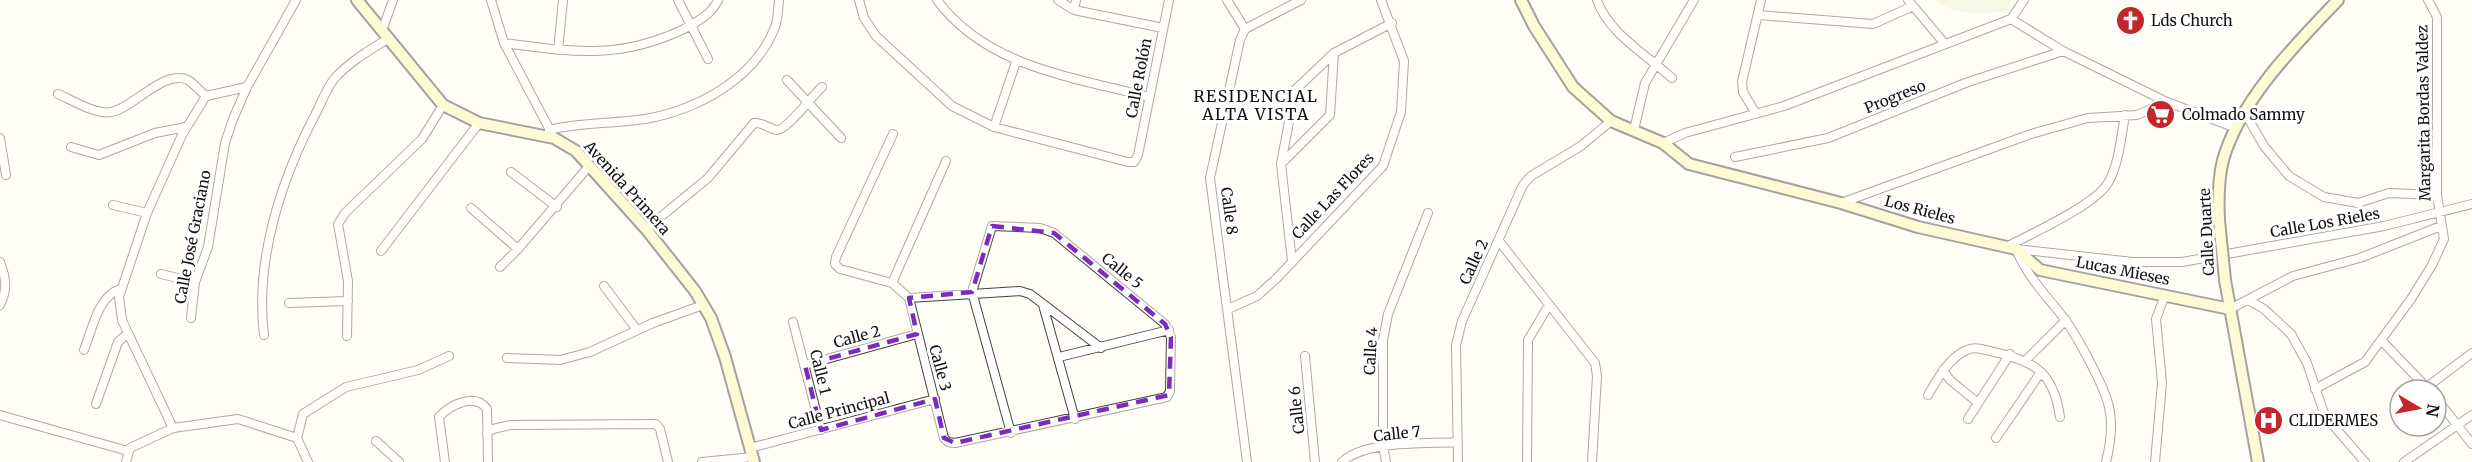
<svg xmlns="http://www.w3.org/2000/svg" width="2472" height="462" font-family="Merriweather,serif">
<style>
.pitch{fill:#e6f2cf}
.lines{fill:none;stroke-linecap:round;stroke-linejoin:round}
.street-casing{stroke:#444;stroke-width:10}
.secondary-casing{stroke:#333;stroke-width:14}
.street{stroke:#fff;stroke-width:8}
.secondary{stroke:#fff6b0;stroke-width:10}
.secondary-bridge-casing{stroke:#333;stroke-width:14;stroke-linecap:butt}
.secondary-bridge{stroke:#fff6b0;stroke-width:10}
.marked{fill:none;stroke:#7b2cbf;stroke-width:4.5;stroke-dasharray:12 8;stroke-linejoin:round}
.labels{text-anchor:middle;stroke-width:6;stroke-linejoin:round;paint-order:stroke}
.poi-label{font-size:15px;fill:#111;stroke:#fff;text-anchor:start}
.street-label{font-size:15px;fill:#111;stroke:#fff}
.neighbourhood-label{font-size:16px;letter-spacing:1.5px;fill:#111;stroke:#fff}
</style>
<rect width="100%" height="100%" fill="#fffdf5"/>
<path class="pitch" d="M1936,0H2011L2008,11C1983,14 1955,17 1936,0Z"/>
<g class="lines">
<defs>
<path id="street" d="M491,0L504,43L551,132
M678,0L708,59
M859,0L864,18L876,36L952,106L994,127L1128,162H1134L1138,155L1169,0
M937,0C986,67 1074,77 1148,97
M1058,0L1074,10L1163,28
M1227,0L1245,29
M1597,0C1608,33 1647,55 1672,78
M1908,0L1945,44
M1074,10L1076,0
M1759,15L1873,24L1911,7
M2011,19L2063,51L2167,102L2236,128
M2011,19L2024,0
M383,28L393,0
M504,43C573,52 619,60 684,29C697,22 712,14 718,0
M558,50L563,0
M787,80L841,138
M247,87L206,96L182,135L147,213L119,297L122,320L128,333L173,428L238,419L297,438
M58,94C72,100 96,115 111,112C134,108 163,69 188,80C194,84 200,91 206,96
M2245,113L2264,146L2289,176L2324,197L2358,203L2389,193L2437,195
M1756,114L1743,92L1742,82L1761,0
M994,127L1016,62
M549,130C581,122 613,124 645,119C697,110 755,79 775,27C778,20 778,8 779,0
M1634,130L1645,83L1694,0
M893,134L836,257L835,264L840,269L892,283L909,298L1020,291L1030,294L1101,348
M0,138L6,175
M1663,143L1685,133L1784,106L2011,19
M71,147L99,155L155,133L186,127
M1735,157L1828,138L1968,82L2063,51
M1281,164L1330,115L1334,53
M511,172L557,207
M1841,203L2031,134L2088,118L2137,115L2167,102
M113,205L147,213
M471,208L518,249L590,165
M646,229L708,178L754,123C763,122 769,129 777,130C787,130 812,96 822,87
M1499,241L1595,363L1597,376L1592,462
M2006,247C2031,234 2095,205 2108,183C2119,164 2121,137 2125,115
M381,251L479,123
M1292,261L1281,164L1295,90L1334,53L1392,23
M0,262C6,278 8,289 0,305
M500,267L518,249
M161,274L195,282
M892,283L946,161
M604,286L637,330
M909,298L944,438L948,442L955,443L1167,397L1170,391L1171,337L1165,324L1054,233L1040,228L992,226L972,292L1011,433
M2248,300L2264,309L2291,334L2307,363L2325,416L2365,462
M289,303L348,301
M1043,305L1075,419
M1228,309L1257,296L1276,279L1383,166L1401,112L1404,61L1381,0
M2230,309L2293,276L2360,258L2441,226
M191,318L195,282L208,247L225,143L233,119L247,87L296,0
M793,322L821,430
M264,335C255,261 280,182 315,115C321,104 326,89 334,79C349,62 370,50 389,38
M347,336L348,281L338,224L345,213L422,139L443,105
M2381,340L2429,390
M84,350C92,330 98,296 120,289
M1305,356L1315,462
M1059,357L1169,330
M507,358L560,360L590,352L653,323L703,305
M2026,360L2066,320
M805,365L917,334
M1943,370L1950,380L1978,403
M2427,387L2472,353
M2315,389L2365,362L2411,299L2432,265L2444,239L2437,195V17L2428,0
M1928,395C1937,380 1949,357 1967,350C1976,346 1985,350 1994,352C2035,361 2054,373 2060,417
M2436,398L2472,444
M96,404L118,342L128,333
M0,415L128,451
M1968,419L2010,354
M487,433L493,429L511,425L656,424L660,429L668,462
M1996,438L2041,372
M376,441L399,462
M750,448L935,399
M126,462L130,448L173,428
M308,462L297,438L303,414L346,387L418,370L449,356
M445,462L439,417C450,405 475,392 487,409L488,462
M702,462L752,457
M1247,462L1210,178L1240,40L1245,29L1301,0
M1342,462C1365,440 1427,444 1458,442
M1386,462L1383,446V340L1388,314L1428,213
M1458,462L1456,345L1462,321L1523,185L1531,176L1581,146L1611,121
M1527,462L1528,340L1549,305
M2106,462C2110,446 2113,424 2109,407C2105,387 2076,334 2063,317C2046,295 2026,275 2016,249L2133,262H2182L2384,226L2472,204
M2155,462L2162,383L2156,319L2165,295
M2404,462L2472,415"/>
<path id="secondary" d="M357,0L443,105L479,123L554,138L576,151L646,229L695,291L711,318L725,357L754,462
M1521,0L1534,26L1573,87L1611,121L1663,143L1689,164L1841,203L1918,227L2016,249L2040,270L2230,309
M2219,220C2218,199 2218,180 2223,160C2240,100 2296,44 2338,0
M2225,280L2258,462"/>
</defs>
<use href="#street" class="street-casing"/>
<use href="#secondary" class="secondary-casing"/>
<use href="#street" class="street"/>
<use href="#secondary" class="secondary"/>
<defs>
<path id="secondary-bridge" d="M2219,220L2225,280"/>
</defs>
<use href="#secondary-bridge" class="secondary-bridge-casing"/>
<use href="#secondary-bridge" class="secondary-bridge"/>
</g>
<path d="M0 0H2472V462H0ZM992,226L1054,233L1165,324L1171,337L1169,395L955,443L944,438L935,399L821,430L805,365L917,334L909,298L972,292Z" fill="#fffdf5" fill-opacity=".55" fill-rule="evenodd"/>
<path class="marked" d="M992,226L1054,233L1165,324L1171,337L1169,395L955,443L944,438L935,399L821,430L805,365L917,334L909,298L972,292Z"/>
<defs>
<symbol id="church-disc" viewBox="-11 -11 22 22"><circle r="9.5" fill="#c4262e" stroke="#fff"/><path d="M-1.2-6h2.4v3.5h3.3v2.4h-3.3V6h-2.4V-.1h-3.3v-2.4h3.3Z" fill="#fff"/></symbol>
<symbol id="supermarket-disc" viewBox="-11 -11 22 22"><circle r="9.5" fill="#c4262e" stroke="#fff"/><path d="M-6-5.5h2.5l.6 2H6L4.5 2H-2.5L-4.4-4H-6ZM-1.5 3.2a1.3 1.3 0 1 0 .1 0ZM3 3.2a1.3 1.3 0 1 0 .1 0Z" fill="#fff"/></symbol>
<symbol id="hospital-disc" viewBox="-11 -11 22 22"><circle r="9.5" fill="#c4262e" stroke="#fff"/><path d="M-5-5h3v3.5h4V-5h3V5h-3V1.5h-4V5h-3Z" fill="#fff"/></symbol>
</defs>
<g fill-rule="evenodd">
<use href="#church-disc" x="2114" y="4" width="33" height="33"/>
<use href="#supermarket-disc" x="2144" y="98" width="33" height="33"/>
<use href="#hospital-disc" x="2252" y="404" width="33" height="33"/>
</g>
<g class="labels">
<g class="poi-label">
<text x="2151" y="26">Lds Church</text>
<text x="2182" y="120">Colmado Sammy</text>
<text x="2289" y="426">CLIDERMES</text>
</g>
<g class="street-label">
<text transform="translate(1139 78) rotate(-79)" y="5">Calle Rolón</text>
<text transform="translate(1895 97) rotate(-22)" y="5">Progreso</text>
<text transform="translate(2424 113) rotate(-91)" y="5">Margarita Bordas Valdez</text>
<text transform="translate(627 188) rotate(48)" y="5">Avenida Primera</text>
<text transform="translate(1333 196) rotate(-47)" y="5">Calle Las Flores</text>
<text transform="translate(1920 210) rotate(15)" y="5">Los Rieles</text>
<text transform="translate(1229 211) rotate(82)" y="5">Calle 8</text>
<text transform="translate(2325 223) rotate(-10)" y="5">Calle Los Rieles</text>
<text transform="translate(2207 232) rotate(-93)" y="5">Calle Duarte</text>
<text transform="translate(193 237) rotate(-79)" y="5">Calle José Graciano</text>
<text transform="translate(1474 262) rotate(-65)" y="5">Calle 2</text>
<text transform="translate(1122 271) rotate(39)" y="5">Calle 5</text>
<text transform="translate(2123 271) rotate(11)" y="5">Lucas Mieses</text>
<text transform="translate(857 337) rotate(-15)" y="5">Calle 2</text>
<text transform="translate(1371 351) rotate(-87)" y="5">Calle 4</text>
<text transform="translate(940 368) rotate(75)" y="5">Calle 3</text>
<text transform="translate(820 372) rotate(76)" y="5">Calle 1</text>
<text transform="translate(1297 410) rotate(-96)" y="5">Calle 6</text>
<text transform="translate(839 411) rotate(-15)" y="5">Calle Principal</text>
<text transform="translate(1397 434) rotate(-6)" y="5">Calle 7</text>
</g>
<g class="neighbourhood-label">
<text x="1256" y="102">RESIDENCIAL<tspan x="1256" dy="18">ALTA VISTA</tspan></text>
</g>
</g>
<g transform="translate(2418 408) rotate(100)"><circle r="28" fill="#ffffff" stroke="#a0a0a0" stroke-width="1.5"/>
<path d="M0-4.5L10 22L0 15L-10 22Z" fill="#c4262e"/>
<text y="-9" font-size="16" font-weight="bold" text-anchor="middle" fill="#111111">N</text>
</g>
</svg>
